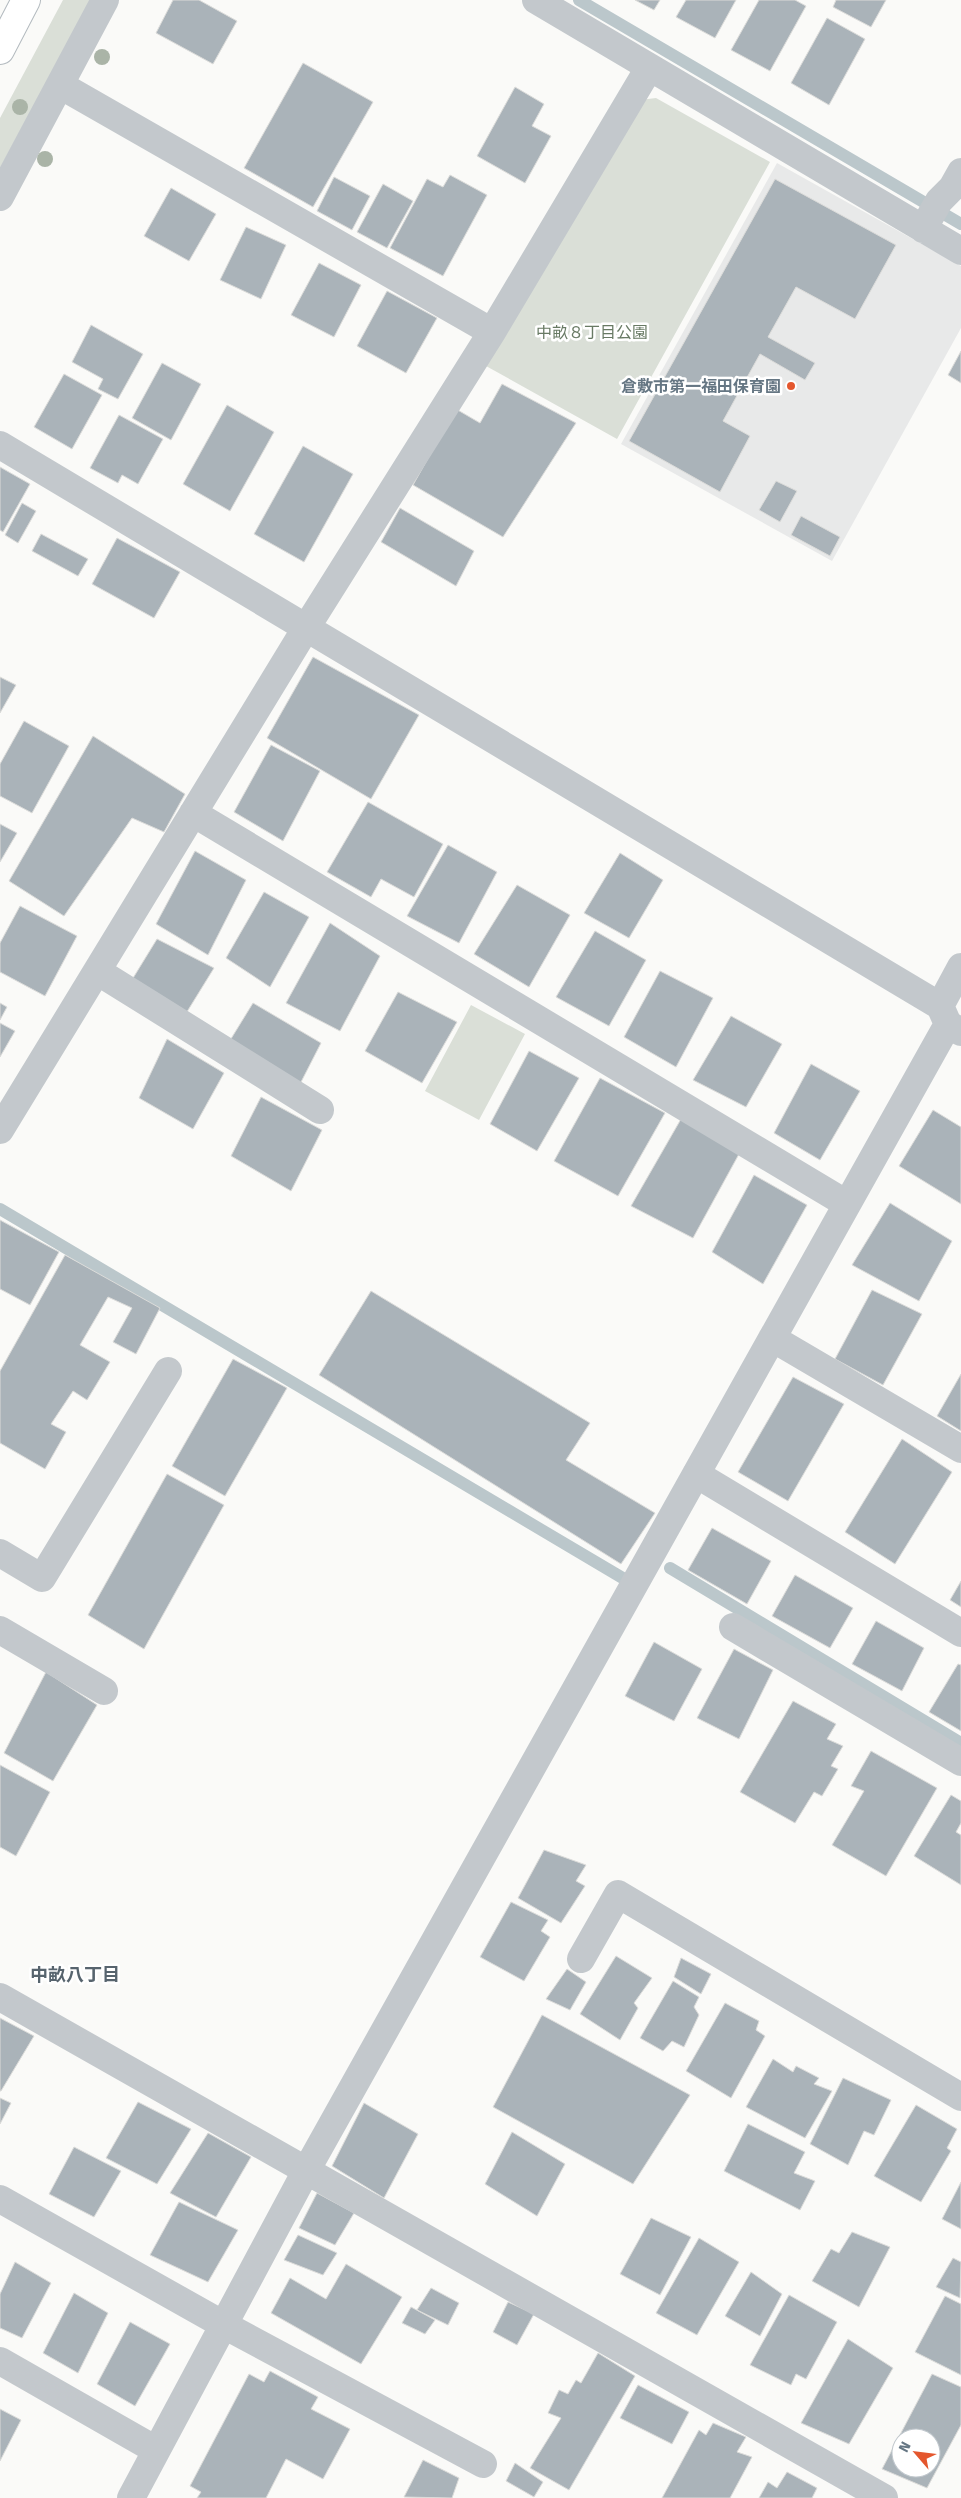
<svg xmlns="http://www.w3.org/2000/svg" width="961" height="2498" font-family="'Fira Sans','Noto Sans JP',sans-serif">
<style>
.built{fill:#e8e9e9}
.green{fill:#dadfd7}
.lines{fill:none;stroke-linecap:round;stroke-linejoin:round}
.stream{stroke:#bbc7cb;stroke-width:12}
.building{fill:#aab3b9;stroke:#dcdcda;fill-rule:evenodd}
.secondary-casing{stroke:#b3babf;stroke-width:30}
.minor{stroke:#c3c8cc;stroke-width:28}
.secondary{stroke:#fff;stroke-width:28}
.tree{fill:#aab4a7}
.poi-dot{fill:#e4572e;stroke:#fff;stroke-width:2}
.labels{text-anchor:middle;stroke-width:5;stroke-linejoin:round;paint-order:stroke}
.park-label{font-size:16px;fill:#687a64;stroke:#fff}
.poi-label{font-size:16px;font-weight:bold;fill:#657683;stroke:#fff;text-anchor:end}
.neighbourhood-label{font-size:18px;font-weight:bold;fill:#57646e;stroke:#fff}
</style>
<rect width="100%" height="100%" fill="#fafaf8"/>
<path class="built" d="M777,163L961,266V328L832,561L621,444Z"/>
<path class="green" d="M63,0H91L0,168V118Z
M656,98L770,162L617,439L486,366L640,100Z
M471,1005L525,1034L479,1120L425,1091Z"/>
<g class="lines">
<path class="stream" d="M579,0L961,224
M0,1209L626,1580
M670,1568L961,1743"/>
</g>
<path class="building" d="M173,0H199L237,21L213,64L156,33Z
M635,0H660L654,10Z
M686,0H736L715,38L676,17Z
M759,0H795L806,6L770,71L731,50Z
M836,0H886L871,27L833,7Z
M827,18L865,39L829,105L791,83Z
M303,63L373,102L313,207L244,168Z
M515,87L544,104L532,126L551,136L525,183L477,156Z
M450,175L487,195L443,276L390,248L427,179L443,187Z
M334,177L370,196L352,230L317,211Z
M775,179L896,245L855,319L796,287L768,337L815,363L805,380L760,354L723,421L750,436L720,492L629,441Z
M383,184L413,201L387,248L357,232Z
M171,188L216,214L189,261L144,236Z
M246,227L286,245L261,299L220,280Z
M319,263L361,285L334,337L291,315Z
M387,291L437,318L406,373L357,346Z
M91,325L143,354L118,399L98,389L103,379L72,362Z
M961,351V383L948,375Z
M162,363L201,384L171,440L132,418Z
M64,374L102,395L72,449L34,427Z
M502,384L576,423L503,537L413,485L456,409L480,423Z
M227,405L274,432L230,511L183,484Z
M119,415L163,439L138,484L122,475L118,483L90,468Z
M303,446L353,474L304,562L254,534Z
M0,467L30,484L3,532L0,530Z
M776,481L797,491L780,522L759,510Z
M22,503L36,511L18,543L5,535Z
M400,508L474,551L456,586L381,542Z
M801,516L840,537L830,556L791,535Z
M41,534L88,559L78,576L32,551Z
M117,538L180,572L154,618L92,584Z
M313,657L419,715L371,799L267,738Z
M0,677L16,685L0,713Z
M24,721L69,746L32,813L0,796V764Z
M93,736L185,794L164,832L132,818L64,916L9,881Z
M271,745L320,771L283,841L234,812Z
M368,802L443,844L414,897L381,879L371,897L327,872Z
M0,824L17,833L0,862Z
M448,845L497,872L459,943L407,916Z
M195,851L246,880L208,955L156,924Z
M620,853L663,880L629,938L584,913Z
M517,885L570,915L529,987L474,954Z
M264,892L309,917L270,987L226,958Z
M20,906L77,936L45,996L0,972V943Z
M330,923L380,956L340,1031L286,1003Z
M595,931L646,960L609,1026L556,997Z
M157,939L214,968L185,1015L130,983Z
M660,971L713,998L676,1067L624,1037Z
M398,992L457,1022L422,1083L365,1051Z
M0,1003L7,1007L0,1020Z
M253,1003L321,1043L300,1084L229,1042Z
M731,1016L782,1044L746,1107L693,1080Z
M0,1023L15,1031L0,1057Z
M167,1039L224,1073L193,1129L139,1098Z
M529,1051L579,1078L537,1151L490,1124Z
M811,1064L860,1091L820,1160L774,1133Z
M600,1078L665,1113L618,1196L554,1161Z
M261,1097L322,1130L291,1191L231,1156Z
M933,1110L961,1127V1204L899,1166Z
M681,1119L739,1154L693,1238L631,1206Z
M754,1175L807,1205L763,1284L712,1252Z
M890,1203L952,1241L919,1301L852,1265Z
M0,1220L59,1252L30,1305L0,1289Z
M65,1255L160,1308L136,1354L113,1342L132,1308L108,1297L80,1345L110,1362L87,1400L73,1391L51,1424L66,1432L45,1469L0,1443V1371Z
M872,1290L922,1314L883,1385L835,1359Z
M371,1291L590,1423L566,1460L655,1513L621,1564L319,1375Z
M233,1359L287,1388L225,1496L172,1466Z
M961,1374V1431L937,1416Z
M793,1377L844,1404L788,1501L738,1472Z
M902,1439L952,1472L895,1564L845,1532Z
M167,1474L224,1505L144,1649L88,1615Z
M712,1528L771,1561L747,1604L688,1570Z
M795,1575L853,1608L830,1648L772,1616Z
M961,1581V1607L950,1600Z
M876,1621L924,1648L902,1691L852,1664Z
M654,1642L702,1669L674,1721L625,1696Z
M734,1649L773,1670L739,1739L697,1718Z
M958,1664L961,1665V1731L929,1712Z
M46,1672L97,1705L53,1781L4,1753Z
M793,1701L836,1724L827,1739L843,1746L831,1766L838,1769L822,1796L814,1792L795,1823L740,1792Z
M871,1751L937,1788L886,1876L832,1845L864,1791L851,1786Z
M0,1765L50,1792L16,1856L0,1847Z
M951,1795L961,1801V1823L956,1832L961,1835V1885L914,1856Z
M544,1850L586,1865L576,1881L585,1886L561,1923L518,1898Z
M511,1902L548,1920L541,1931L550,1937L524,1981L480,1957Z
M616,1956L652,1978L634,2003L638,2008L620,2040L580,2014Z
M681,1958L711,1974L701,1994L674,1977Z
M567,1969L586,1982L570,2010L546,1999Z
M673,1981L699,1997L694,2007L699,2015L684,2047L672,2041L663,2051L640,2038Z
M725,2003L759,2021L756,2030L765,2036L731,2098L686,2071Z
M542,2015L690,2095L633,2184L493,2107Z
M0,2018L34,2036L1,2091H0Z
M773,2059L793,2072L796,2066L819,2078L814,2084L832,2091L805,2138L746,2107Z
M843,2078L891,2100L874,2135L864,2131L848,2165L810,2144Z
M0,2098L11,2103L0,2124Z
M138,2102L191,2129L157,2184L106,2158Z
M364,2103L418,2134L384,2198L332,2166Z
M916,2105L957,2129L947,2148L951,2151L921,2202L874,2176Z
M748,2124L805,2152L794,2173L815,2181L800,2210L724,2171Z
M512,2132L565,2164L537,2216L485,2184Z
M208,2133L251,2157L216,2217L170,2193Z
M74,2147L121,2171L94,2217L49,2194Z
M961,2182V2229L942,2219Z
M317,2193L354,2213L335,2245L299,2228Z
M179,2202L238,2230L208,2282L150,2255Z
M651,2218L691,2237L660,2295L620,2274Z
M852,2232L890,2247L859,2307L812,2281L831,2249L839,2253Z
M298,2235L337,2253L323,2275L284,2260Z
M699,2238L739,2262L697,2335L656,2313Z
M953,2258L961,2262L960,2298L936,2287Z
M15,2262L51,2283L22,2338L0,2328V2294Z
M346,2264L402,2297L361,2364L271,2313L290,2278L326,2299Z
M751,2272L782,2294L760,2336L725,2316Z
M431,2288L459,2303L448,2325L417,2310Z
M74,2293L108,2313L78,2373L43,2353Z
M789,2295L837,2322L806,2379L796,2374L791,2385L750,2365Z
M945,2296L961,2304V2375L915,2352Z
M508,2302L534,2314L517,2345L493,2332Z
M411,2307L435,2320L425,2334L402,2323Z
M130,2322L170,2344L135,2406L97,2384Z
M848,2339L893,2368L849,2444L801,2423Z
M598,2353L635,2376L569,2490L530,2468L561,2418L548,2413L559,2390L568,2394L576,2380L581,2383Z
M270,2371L318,2397L311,2409L350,2429L323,2479L286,2459L266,2498H197L201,2492L190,2486L249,2374L264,2382Z
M932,2374L961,2387V2425L927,2488L882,2469ZM901,2438H931V2468H901Z
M638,2385L689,2412L672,2444L620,2418Z
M0,2409L21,2420L0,2461Z
M713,2423L746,2437L737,2452L752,2457L730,2498H662L699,2430L706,2435Z
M423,2460L459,2478L452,2498L404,2497Z
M515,2463L543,2482L534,2497L506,2481Z
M787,2472L817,2488L812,2498H759L768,2482L777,2488Z"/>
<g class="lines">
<defs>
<path id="secondary" d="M0,50L26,0"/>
</defs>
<use href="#secondary" class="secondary-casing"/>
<path class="minor" d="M536,0L961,251
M60,85L492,332
M0,197L105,0
M923,229L939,201L952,188L961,172
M0,445L940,1006L948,1024L961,1032
M193,813L847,1204
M97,971L320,1110
M940,1006L961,967
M0,1130L306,628L492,332L649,68
M772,1338L961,1449
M696,1474L961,1633
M0,1553L42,1578L168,1371
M733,1627L961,1762
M0,1630L104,1691
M581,1959L618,1894L961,2097
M0,1997L884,2498
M0,2199L224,2325L483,2464
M0,2361L156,2450
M131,2498L306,2171L948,1024"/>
<use href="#secondary" class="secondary"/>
</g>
<g class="tree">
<circle cx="102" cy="57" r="8"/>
<circle cx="20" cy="107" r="8"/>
<circle cx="45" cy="159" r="8"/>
</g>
<circle class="poi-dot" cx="791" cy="386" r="5"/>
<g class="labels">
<g class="park-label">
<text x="592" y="338">中畝８丁目公園</text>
</g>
<g class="poi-label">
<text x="781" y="392">倉敷市第一福田保育園</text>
</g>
<g class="neighbourhood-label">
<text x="75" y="1981">中畝八丁目</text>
</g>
</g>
<g transform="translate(916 2453) rotate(298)"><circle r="24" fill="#ffffff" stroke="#c1c8cd"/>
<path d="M0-4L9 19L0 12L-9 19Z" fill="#e4572e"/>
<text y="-8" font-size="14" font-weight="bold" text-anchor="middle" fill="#657683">N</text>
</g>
</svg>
